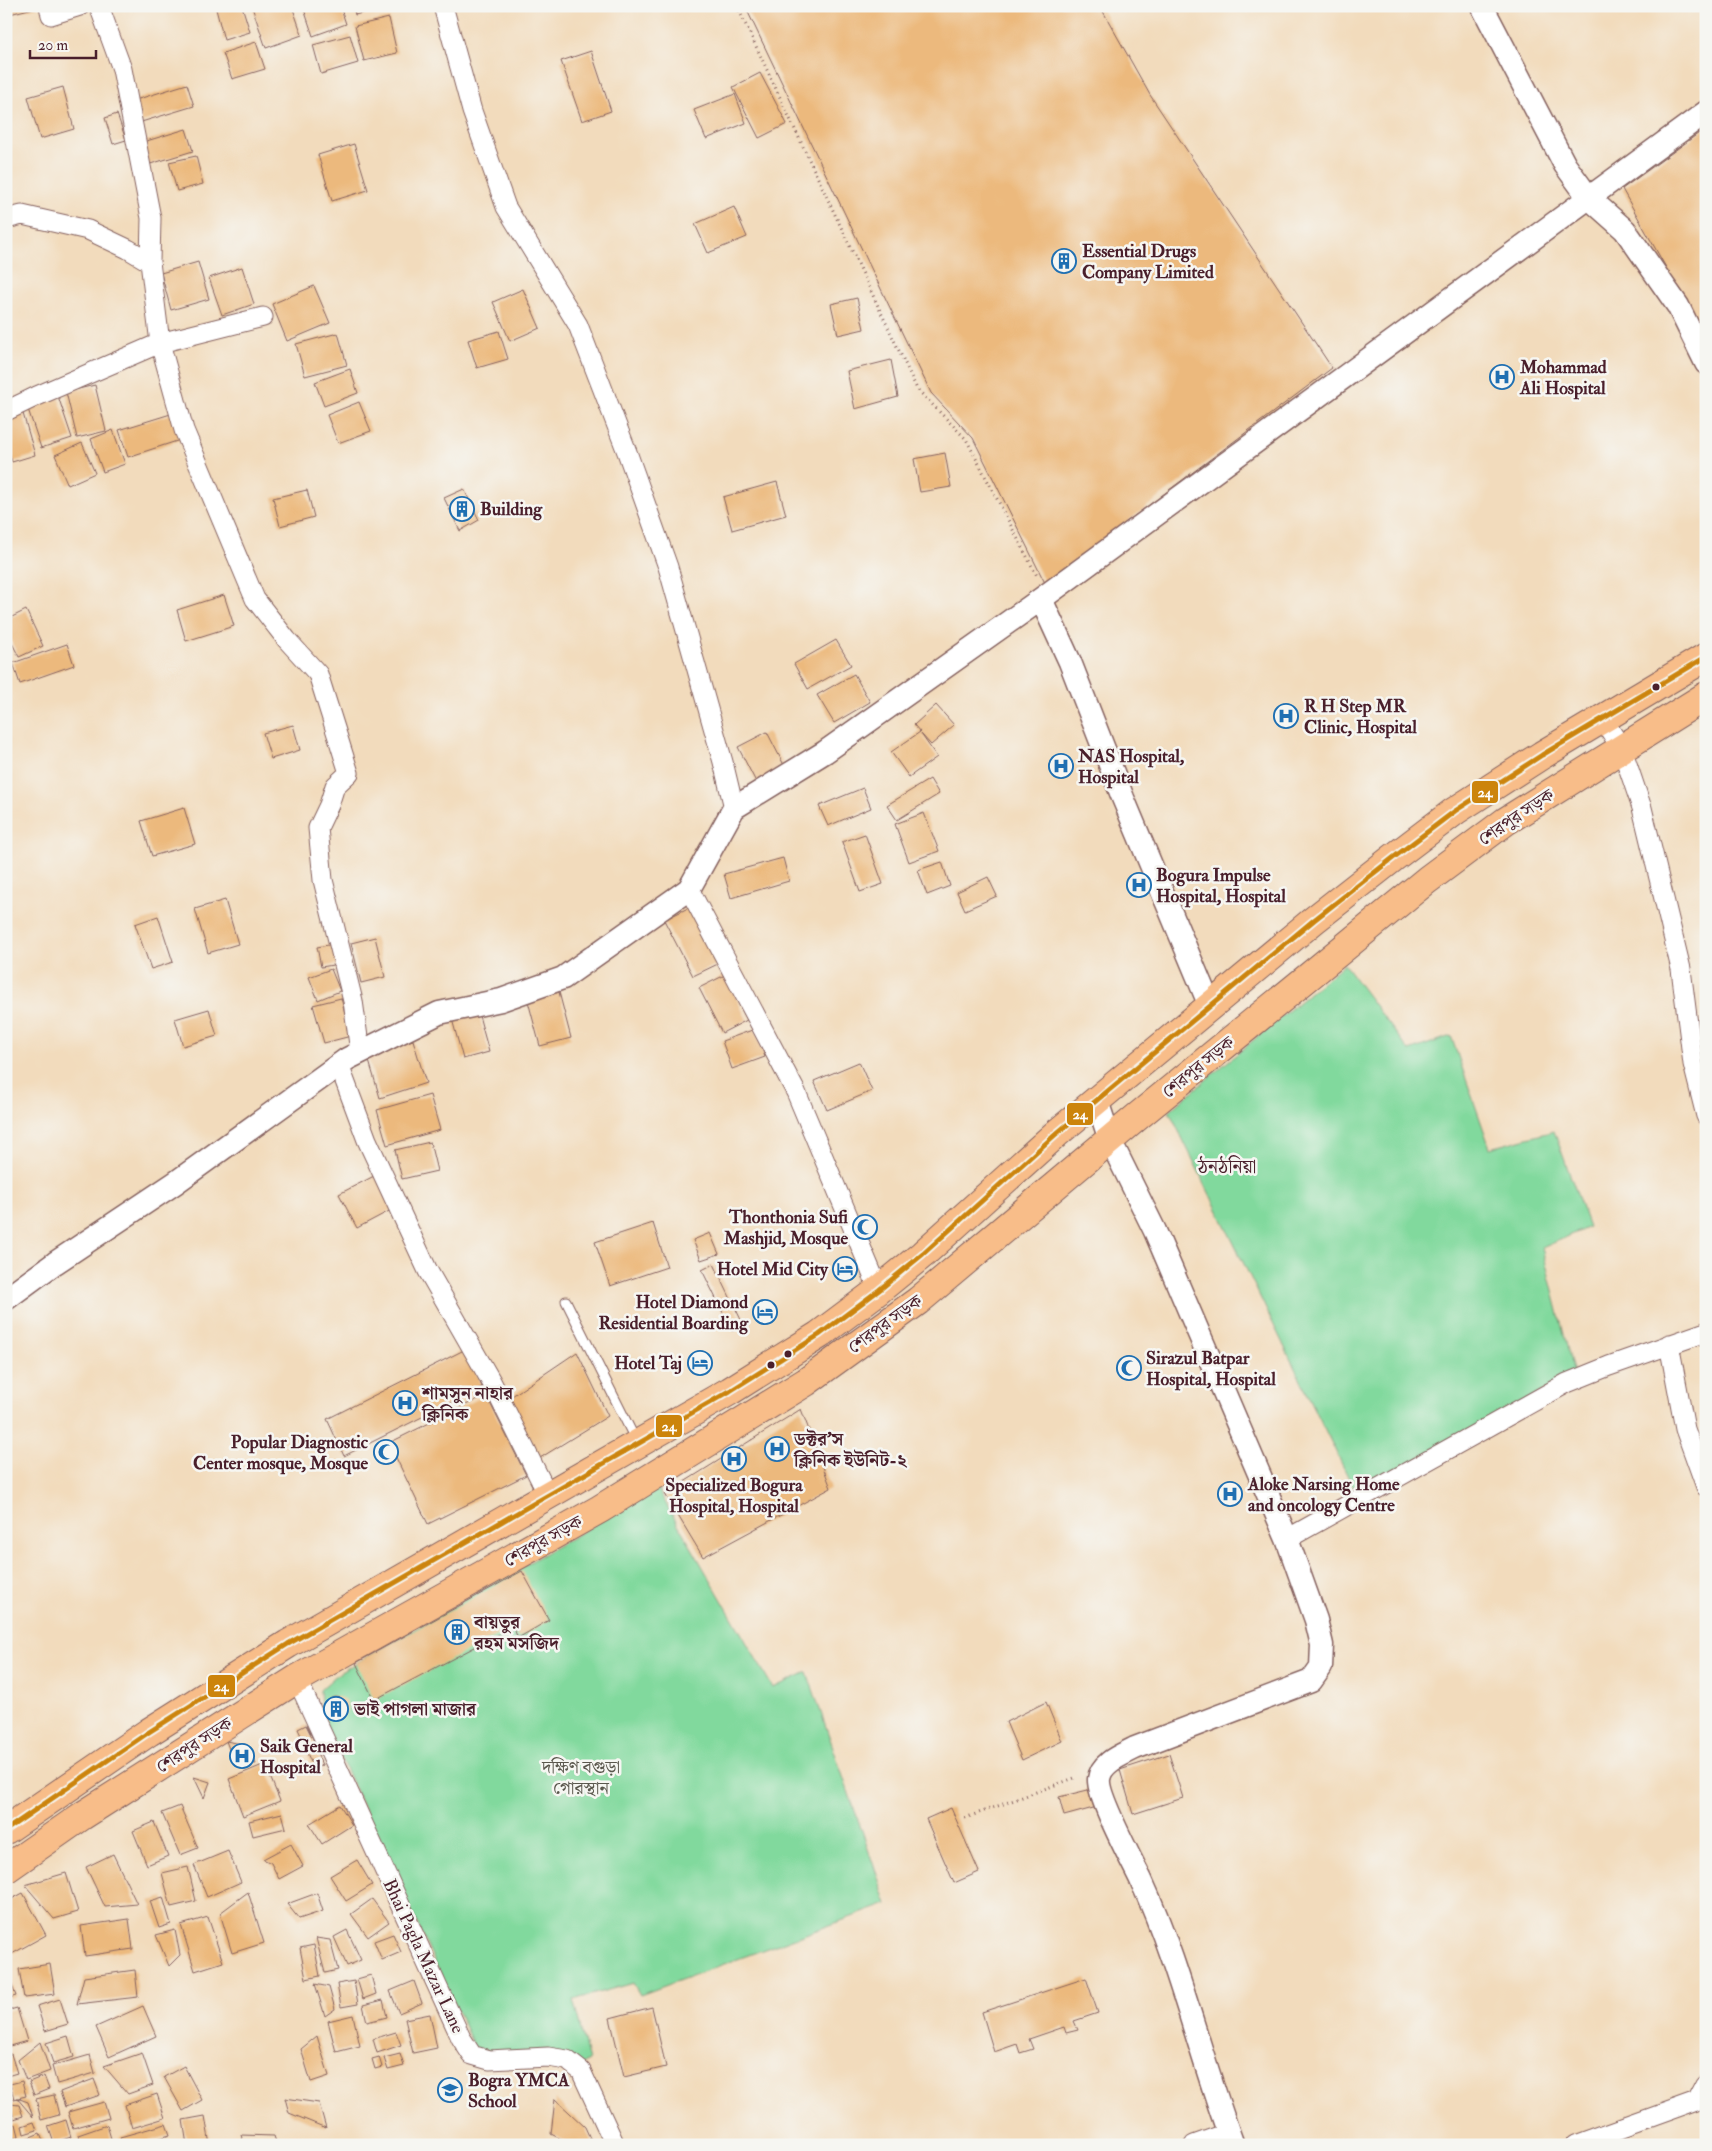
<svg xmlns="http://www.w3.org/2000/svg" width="1712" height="2151" font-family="'IM FELL Double Pica','Noto Serif Bengali',serif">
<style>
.green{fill:#81d99d;stroke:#667c64}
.building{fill:#ecb97d}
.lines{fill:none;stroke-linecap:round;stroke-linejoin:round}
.service-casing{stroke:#85615e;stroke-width:11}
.minor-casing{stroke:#85615e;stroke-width:21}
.tertiary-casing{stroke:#85615e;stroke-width:25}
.trunk-casing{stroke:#85615e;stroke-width:30}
.path{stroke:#85615e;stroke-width:3;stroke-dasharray:1 4;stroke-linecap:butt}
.service{stroke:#fff;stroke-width:9}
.minor{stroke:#fff;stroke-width:19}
.tertiary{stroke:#fff;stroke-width:22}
.trunk{stroke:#f8bd89;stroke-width:28}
.bus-1-casing{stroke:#f6f6f2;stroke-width:9}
.bus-1{stroke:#cc840b;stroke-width:5}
.bus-dot{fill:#4a1f2b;stroke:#f6f6f2;stroke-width:2}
.labels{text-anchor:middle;stroke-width:5;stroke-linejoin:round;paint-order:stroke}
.poi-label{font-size:18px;font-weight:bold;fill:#4a1f2b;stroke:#f6f6f2;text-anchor:start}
.street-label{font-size:18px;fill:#4a1f2b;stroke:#f6f6f2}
.park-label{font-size:18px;fill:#5a574d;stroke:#f6f6f2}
.neighbourhood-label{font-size:19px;fill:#4a1f2b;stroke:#f6f6f2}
.line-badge{stroke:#f6f6f2;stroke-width:2}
.badge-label{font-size:14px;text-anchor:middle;font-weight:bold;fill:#fff}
</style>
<rect width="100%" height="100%" fill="#f6f6f2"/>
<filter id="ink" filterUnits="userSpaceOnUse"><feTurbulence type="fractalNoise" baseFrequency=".02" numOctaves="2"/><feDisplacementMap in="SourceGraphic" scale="10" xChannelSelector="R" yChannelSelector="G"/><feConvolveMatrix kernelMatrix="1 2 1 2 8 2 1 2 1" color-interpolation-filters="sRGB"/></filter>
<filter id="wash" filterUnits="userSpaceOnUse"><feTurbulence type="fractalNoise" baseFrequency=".0096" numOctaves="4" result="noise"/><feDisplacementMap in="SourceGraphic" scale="20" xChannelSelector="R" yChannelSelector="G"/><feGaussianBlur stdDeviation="1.12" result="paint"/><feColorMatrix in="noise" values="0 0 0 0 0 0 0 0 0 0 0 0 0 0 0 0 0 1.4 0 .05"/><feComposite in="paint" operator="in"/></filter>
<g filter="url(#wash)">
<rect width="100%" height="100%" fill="#f2dbbc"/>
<path class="green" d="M1344,964L1409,1051L1451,1036L1490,1148L1554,1131L1589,1227L1542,1248L1574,1374L1357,1495L1169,1111Z
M657,1488L773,1688L807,1672L887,1904L640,1995L633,1983L573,2000L589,2061L581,2065L475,2049L322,1718L320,1690L339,1673Z"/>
<g id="blocks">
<path class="building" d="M6,6H37V7L6,15Z
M223,6H242L250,32L224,40L216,9Z
M255,6H292L302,35L266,48L252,7Z
M303,6H340L346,24L313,36Z
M353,6H384V7L355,15Z
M745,6H1100L1150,95L1332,368L1045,583L973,438L931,393Z
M389,18L397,53L364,61L355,26Z
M350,35L358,63L321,74L313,45Z
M256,42L265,69L232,79L223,53Z
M591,51L611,111L582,121L561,61Z
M760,73L787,124L759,138L733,87Z
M187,84L194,106L138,123L132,101Z
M63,87L74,129L40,139L28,97Z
M735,94L746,123L706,139L694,110Z
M117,114L126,140L113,144L105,118Z
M1706,128V339L1622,189Z
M186,129L193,151L147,165L140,143Z
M354,144L368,190L332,201L318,155Z
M196,156L203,184L177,191L169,162Z
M734,207L747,237L708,253L695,224Z
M198,262L209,299L171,310L161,273Z
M242,267L254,304L222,315L209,278Z
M314,286L330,323L287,341L272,304Z
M523,289L540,328L510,341L493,302Z
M857,298L864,329L838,335L831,304Z
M499,331L508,359L477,368L468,340Z
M338,333L347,365L305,376L296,344Z
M891,360L898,397L855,409L847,371Z
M350,369L358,393L324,406L315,382Z
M95,385L106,431L77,438L66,392Z
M58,396L72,438L41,448L27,406Z
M359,402L371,431L338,443L327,415Z
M22,410L35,455L12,462L6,442V415Z
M174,413L183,439L128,457L119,430Z
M113,430L125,464L103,472L91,439Z
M82,443L95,473L68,485L55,455Z
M945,453L951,487L920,492L914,459Z
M777,482L786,515L732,530L723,497Z
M464,489L479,520L460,531L444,498Z
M307,490L314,517L280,526L273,498Z
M224,595L234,626L186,641L177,610Z
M26,610L43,646L19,657L6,631V620Z
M836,640L851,665L808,689L794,664Z
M67,644L74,665L20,684L13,663Z
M854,674L870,702L834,723L817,695Z
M936,705L954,725L931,745L921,734L937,757L909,777L891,752L920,732L914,725Z
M293,725L300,750L271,759L263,733Z
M767,732L785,767L756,782L738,747Z
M930,779L939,794L897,820L887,805Z
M863,788L871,808L828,826L819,806Z
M184,808L195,844L152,856L141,821Z
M924,813L939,851L909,862L895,824Z
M865,834L883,884L860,892L842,842Z
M783,858L789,881L731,898L724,874Z
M942,862L950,886L927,895L918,870Z
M988,877L997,896L965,910L957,892Z
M225,900L238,944L208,953L195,909Z
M692,906L722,962L693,976L664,920Z
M158,916L173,962L151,969L135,924Z
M375,937L385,977L361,983L351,943Z
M334,944L339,964L321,967L317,947Z
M331,969L340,991L318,1000L309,977Z
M725,975L747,1020L722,1033L699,988Z
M559,992L571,1038L540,1046L528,1001Z
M341,998L351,1036L324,1043L313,1005Z
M209,1009L217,1036L183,1046L175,1019Z
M478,1012L489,1052L463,1059L452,1019Z
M755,1029L765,1057L732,1069L722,1041Z
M413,1040L426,1083L380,1098L367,1054Z
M859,1062L872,1091L827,1110L814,1081Z
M430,1095L440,1130L387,1145L377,1110Z
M430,1142L437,1171L402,1179L395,1150Z
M376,1175L393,1209L357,1228L339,1194Z
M653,1223L667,1267L610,1286L595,1242Z
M710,1233L719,1254L701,1260L693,1240Z
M714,1264L744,1326L732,1331L702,1270Z
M466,1349L482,1387L344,1456L327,1419Z
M577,1352L608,1416L540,1458L509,1398Z
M486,1395L526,1475L428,1524L389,1443Z
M801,1409L831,1488L703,1557L665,1494Z
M522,1571L549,1620L518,1638L513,1627L374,1700L356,1663Z
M325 1708a11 11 0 1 1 22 0a11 11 0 1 1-22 0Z
M1046,1702L1062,1741L1022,1760L1006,1722Z
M306,1725L314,1741L306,1746L298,1729Z
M226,1741L247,1745L256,1764L234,1762Z
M315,1749L322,1765L314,1769L307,1753Z
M1169,1754L1183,1798L1133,1814L1120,1770Z
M265,1764L280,1801L243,1816L229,1779Z
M194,1777L210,1782L204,1798Z
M1092,1789L1097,1807L1064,1816L1059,1797Z
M340,1805L352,1825L322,1844L309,1824Z
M180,1806L198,1848L180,1855L162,1813Z
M951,1808L979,1872L954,1883L926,1819Z
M282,1813L286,1828L253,1836L249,1821Z
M154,1822L168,1856L147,1865L133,1831Z
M291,1844L303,1866L279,1879L271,1863L263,1859Z
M228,1851L241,1882L207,1897L194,1865Z
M113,1854L137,1904L105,1907L86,1867Z
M357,1860L372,1885L346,1901L330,1876Z
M188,1867L196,1901L171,1907L162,1873Z
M66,1873L78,1912L54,1919L25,1885Z
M248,1892L264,1943L232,1953L220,1913Z
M23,1893L46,1935L10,1955L6,1948V1902Z
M317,1893L323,1911L299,1919L287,1904Z
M163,1897L171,1924L159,1928L150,1901Z
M372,1899L389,1922L368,1937L351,1914Z
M208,1917L223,1962L195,1971L181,1925Z
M129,1919L133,1949L85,1956L81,1926Z
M175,1930L180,1955L169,1966L156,1935Z
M347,1930L361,1960L347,1966L334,1937Z
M393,1934L401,1952L382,1960L374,1941Z
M316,1938L330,1940L338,1970L325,1973Z
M314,1945L320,1976L306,1979L300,1948Z
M50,1964L55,1994L24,1998L19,1969Z
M135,1970L138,1997L77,2004L84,1977Z
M6,1971L16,1996L6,1999Z
M371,1975L376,1994L363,1999L357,1979Z
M1086,1978L1098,2013L1074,2021L1078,2030L1066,2033L1064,2027L1029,2039L1033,2049L1020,2053L1017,2044L994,2052L982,2012Z
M354,1981L358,2004L341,2007L337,1984Z
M414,1981L422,2003L399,2013L390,1991Z
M315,1984L329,1987L335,2009L325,2016Z
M60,1999L68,2024L45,2031L37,2006Z
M383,2000L387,2017L367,2022L363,2005Z
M143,2006L156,2036L109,2057L96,2027Z
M652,2007L666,2067L624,2077L610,2018Z
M17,2008L27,2041L6,2047V2011Z
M430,2014L437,2048L413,2053L405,2019Z
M353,2015L360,2046L336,2052L328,2021Z
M396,2032L401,2045L377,2053L373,2039Z
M68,2036L74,2057L53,2063L46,2043Z
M317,2036L329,2076L311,2082L301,2049Z
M40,2042L50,2071L26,2080L18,2060Z
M142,2053L153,2085L128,2094L104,2066Z
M11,2054L17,2073L7,2076L6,2055Z
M400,2054L404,2066L388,2070L384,2058Z
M90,2055L95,2073L57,2084L52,2066Z
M379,2057L382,2067L375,2069L372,2059Z
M184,2066L202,2100L183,2111L164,2077Z
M44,2076L49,2089L34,2095L29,2082Z
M94,2079L100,2095L65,2107L60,2092Z
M22,2081L26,2096L14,2099L10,2084Z
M157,2094L165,2118L132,2128L125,2105Z
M54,2095L59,2115L41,2120L36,2099Z
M17,2098L28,2102L33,2117Z
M285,2098L319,2103L326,2128L289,2113Z
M555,2099L585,2127L593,2145H573L551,2134Z
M104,2102L109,2118L73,2128L68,2112Z
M10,2104L19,2105L23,2116L14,2119Z
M205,2116L210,2145H187L183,2120Z
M66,2120L71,2137L54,2143L48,2126Z
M34,2122L37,2130L24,2134L22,2126Z
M16,2124L19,2136L6,2139V2126Z
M166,2124L170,2135L135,2145H122L120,2137Z
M107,2125L112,2142L104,2145H81L78,2135Z
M40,2133L45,2145H31L28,2138Z
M241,2135L274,2136L277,2145H244Z
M21,2140L22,2145H6V2144Z
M331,2140L333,2145H315V2144Z"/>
</g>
</g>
<g filter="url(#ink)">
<use href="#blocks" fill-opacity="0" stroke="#85615e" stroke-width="1"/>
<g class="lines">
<defs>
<path id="service" d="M566,1301L636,1441"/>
<path id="minor" d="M49,6L51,15L80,6
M99,6L122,69L151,218L150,262
M443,6L472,111L506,207L578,325L627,452L668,567L723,762L734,808
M6,219L22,215L88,230L128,249L150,262L160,343L184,430L255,599L287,640L318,674L349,773L335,786L329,805L318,828L323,880L353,1001L360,1052
M6,411L37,396L160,343L263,317
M1602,718L1622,749L1642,808L1681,969L1693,1064L1706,1116
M689,889L796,1092L879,1290
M339,1065L367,1140L428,1271L491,1381L548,1495
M1669,1344L1685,1429L1706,1487
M1287,1539L1567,1383L1609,1366L1706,1332
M297,1679L461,2038L472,2055L489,2060L548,2057L567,2060L581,2071L615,2145
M1194,2145L1228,2133
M1575,2145L1697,2101L1706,2084"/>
<path id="tertiary" d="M1482,6L1565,165L1589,198L1625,230L1678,306L1706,363
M1041,599L1070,662L1123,798L1210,1006
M1097,1101L1110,1140L1155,1231L1287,1539L1316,1620L1322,1645L1321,1667L1311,1681L1135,1748C1122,1755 1101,1762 1099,1779C1097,1796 1132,1861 1141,1880C1180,1965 1200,2057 1233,2145
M6,1299L55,1263L175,1183L347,1059L439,1013L501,1000L563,978L689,889L734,808L825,752L1041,599L1706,112"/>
<path id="trunk" d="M6,1830L149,1732L288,1644L730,1391L819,1335L879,1290L923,1254L1056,1134L1314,920L1393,858L1455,811L1542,755L1706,657
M6,1869L82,1816L297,1679L600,1509L806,1382L918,1301L1137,1117L1427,880L1506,821L1706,696"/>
</defs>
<use href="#service" class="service-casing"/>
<use href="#minor" class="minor-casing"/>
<use href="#tertiary" class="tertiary-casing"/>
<use href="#trunk" class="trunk-casing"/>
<path class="path" d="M737,6L917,389L966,439L1037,576
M965,1818L1077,1777"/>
<use href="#service" class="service"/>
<use href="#minor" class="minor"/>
<use href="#tertiary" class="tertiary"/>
<use href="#trunk" class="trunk"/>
<defs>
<path id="bus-1" d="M6,1830L149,1732L288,1644L730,1391L819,1335L879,1290L923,1254L1056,1134L1314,920L1393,858L1455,811L1542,755L1706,657"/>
</defs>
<use href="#bus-1" class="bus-1-casing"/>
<use href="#bus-1" class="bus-1"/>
</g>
</g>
<defs>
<symbol id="building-ring" viewBox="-11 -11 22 22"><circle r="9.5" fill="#f6f6f2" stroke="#1f6fb2" stroke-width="1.5"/><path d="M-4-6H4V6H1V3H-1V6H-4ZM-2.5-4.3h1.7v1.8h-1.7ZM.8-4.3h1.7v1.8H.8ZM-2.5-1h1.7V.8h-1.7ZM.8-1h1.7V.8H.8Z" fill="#1f6fb2"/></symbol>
<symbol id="hospital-ring" viewBox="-11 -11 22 22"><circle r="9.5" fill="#f6f6f2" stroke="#1f6fb2" stroke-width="1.5"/><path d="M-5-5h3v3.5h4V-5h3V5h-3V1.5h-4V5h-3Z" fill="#1f6fb2"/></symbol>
<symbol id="mosque-ring" viewBox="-11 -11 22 22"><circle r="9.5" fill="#f6f6f2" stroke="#1f6fb2" stroke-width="1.5"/><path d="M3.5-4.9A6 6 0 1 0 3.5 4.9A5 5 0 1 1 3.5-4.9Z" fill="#1f6fb2"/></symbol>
<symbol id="hotel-ring" viewBox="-11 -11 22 22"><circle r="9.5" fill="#f6f6f2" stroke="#1f6fb2" stroke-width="1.5"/><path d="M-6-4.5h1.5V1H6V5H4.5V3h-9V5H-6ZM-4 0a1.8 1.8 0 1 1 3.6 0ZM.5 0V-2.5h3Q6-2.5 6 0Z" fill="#1f6fb2"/></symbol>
<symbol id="school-ring" viewBox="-11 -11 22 22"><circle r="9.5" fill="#f6f6f2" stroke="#1f6fb2" stroke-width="1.5"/><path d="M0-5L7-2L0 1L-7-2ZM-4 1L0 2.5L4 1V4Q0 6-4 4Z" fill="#1f6fb2"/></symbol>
</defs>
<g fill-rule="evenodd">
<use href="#building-ring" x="1050" y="247" width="28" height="28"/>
<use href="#hospital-ring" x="1488" y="363" width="28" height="28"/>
<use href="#building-ring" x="448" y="495" width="28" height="28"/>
<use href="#hospital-ring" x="1272" y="702" width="28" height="28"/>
<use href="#hospital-ring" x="1047" y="752" width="28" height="28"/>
<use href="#hospital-ring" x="1125" y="871" width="28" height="28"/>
<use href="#mosque-ring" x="851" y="1213" width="28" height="28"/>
<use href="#hotel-ring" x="831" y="1255" width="28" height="28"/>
<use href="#hotel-ring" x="751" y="1298" width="28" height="28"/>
<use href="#hotel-ring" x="686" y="1349" width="28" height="28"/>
<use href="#mosque-ring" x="1115" y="1354" width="28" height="28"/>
<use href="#hospital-ring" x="391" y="1389" width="28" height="28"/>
<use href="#hospital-ring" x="763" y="1435" width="28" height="28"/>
<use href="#mosque-ring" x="372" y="1438" width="28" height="28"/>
<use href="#hospital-ring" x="720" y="1445" width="28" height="28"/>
<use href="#hospital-ring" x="1216" y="1480" width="28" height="28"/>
<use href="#building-ring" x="443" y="1618" width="28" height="28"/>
<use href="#building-ring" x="322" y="1695" width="28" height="28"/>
<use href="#hospital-ring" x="228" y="1742" width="28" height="28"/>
<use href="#school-ring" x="436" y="2076" width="28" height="28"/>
</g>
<g class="bus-dot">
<circle cx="1656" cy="687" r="4.5"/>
<circle cx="788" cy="1354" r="4.5"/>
<circle cx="771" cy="1365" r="4.5"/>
</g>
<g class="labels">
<g class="poi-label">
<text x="1082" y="257">Essential Drugs<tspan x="1082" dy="21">Company Limited</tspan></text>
<text x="1520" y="373">Mohammad<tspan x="1520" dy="21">Ali Hospital</tspan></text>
<text x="480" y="515">Building</text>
<text x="1304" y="712">R H Step MR<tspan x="1304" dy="21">Clinic, Hospital</tspan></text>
<text x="1078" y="762">NAS Hospital,<tspan x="1078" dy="21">Hospital</tspan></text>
<text x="1156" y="881">Bogura Impulse<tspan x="1156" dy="21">Hospital, Hospital</tspan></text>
<text x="848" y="1223" text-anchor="end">Thonthonia Sufi<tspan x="848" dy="21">Mashjid, Mosque</tspan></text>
<text x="828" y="1275" text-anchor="end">Hotel Mid City</text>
<text x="748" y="1308" text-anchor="end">Hotel Diamond<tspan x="748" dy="21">Residential Boarding</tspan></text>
<text x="1146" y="1364">Sirazul Batpar<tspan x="1146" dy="21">Hospital, Hospital</tspan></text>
<text x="682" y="1369" text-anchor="end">Hotel Taj</text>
<text x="422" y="1399">শামসুন নাহার<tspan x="422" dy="21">ক্লিনিক</tspan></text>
<text x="794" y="1445">ডক্টর'স<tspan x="794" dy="21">ক্লিনিক ইউনিট-২</tspan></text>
<text x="368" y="1448" text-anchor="end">Popular Diagnostic<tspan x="368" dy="21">Center mosque, Mosque</tspan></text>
<text x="1248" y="1490">Aloke Narsing Home<tspan x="1248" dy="21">and oncology Centre</tspan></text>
<text x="734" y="1491" text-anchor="middle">Specialized Bogura<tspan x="734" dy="21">Hospital, Hospital</tspan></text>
<text x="474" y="1628">বায়তুর<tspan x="474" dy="21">রহম মসজিদ</tspan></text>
<text x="354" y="1715">ভাই পাগলা মাজার</text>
<text x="260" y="1752">Saik General<tspan x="260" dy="21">Hospital</tspan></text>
<text x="468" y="2086">Bogra YMCA<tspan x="468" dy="21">School</tspan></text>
</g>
<g class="street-label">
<text transform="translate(1516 817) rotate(-34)" y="6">শেরপুর সড়ক</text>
<text transform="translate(1198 1067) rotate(-39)" y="6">শেরপুর সড়ক</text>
<text transform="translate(885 1324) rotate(-36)" y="6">শেরপুর সড়ক</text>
<text transform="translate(543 1541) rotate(-29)" y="6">শেরপুর সড়ক</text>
<text transform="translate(194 1745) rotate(-33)" y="6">শেরপুর সড়ক</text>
<text transform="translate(424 1956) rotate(65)" y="6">Bhai Pagla Mazar Lane</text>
</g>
<g class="park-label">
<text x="581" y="1773">দক্ষিণ বগুড়া<tspan x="581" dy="21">গোরস্থান</tspan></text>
</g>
<g class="neighbourhood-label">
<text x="1227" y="1173">ঠনঠনিয়া</text>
</g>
</g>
<g class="line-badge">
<rect x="1471" y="780" width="28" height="24" rx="5" fill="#cc840b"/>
<rect x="1066" y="1102" width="28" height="24" rx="5" fill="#cc840b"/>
<rect x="655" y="1414" width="28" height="24" rx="5" fill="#cc840b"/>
<rect x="207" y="1674" width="29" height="24" rx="5" fill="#cc840b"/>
</g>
<g class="badge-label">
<text x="1485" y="797">24</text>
<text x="1080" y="1119">24</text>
<text x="669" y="1431">24</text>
<text x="221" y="1691">24</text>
</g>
<rect width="1712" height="2151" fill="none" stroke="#f6f6f2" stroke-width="25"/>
<path d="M30 50v8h66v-8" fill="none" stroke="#4a1f2b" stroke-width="2.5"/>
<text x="38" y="50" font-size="15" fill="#4a1f2b" stroke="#f6f6f2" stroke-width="4" paint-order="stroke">20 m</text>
</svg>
